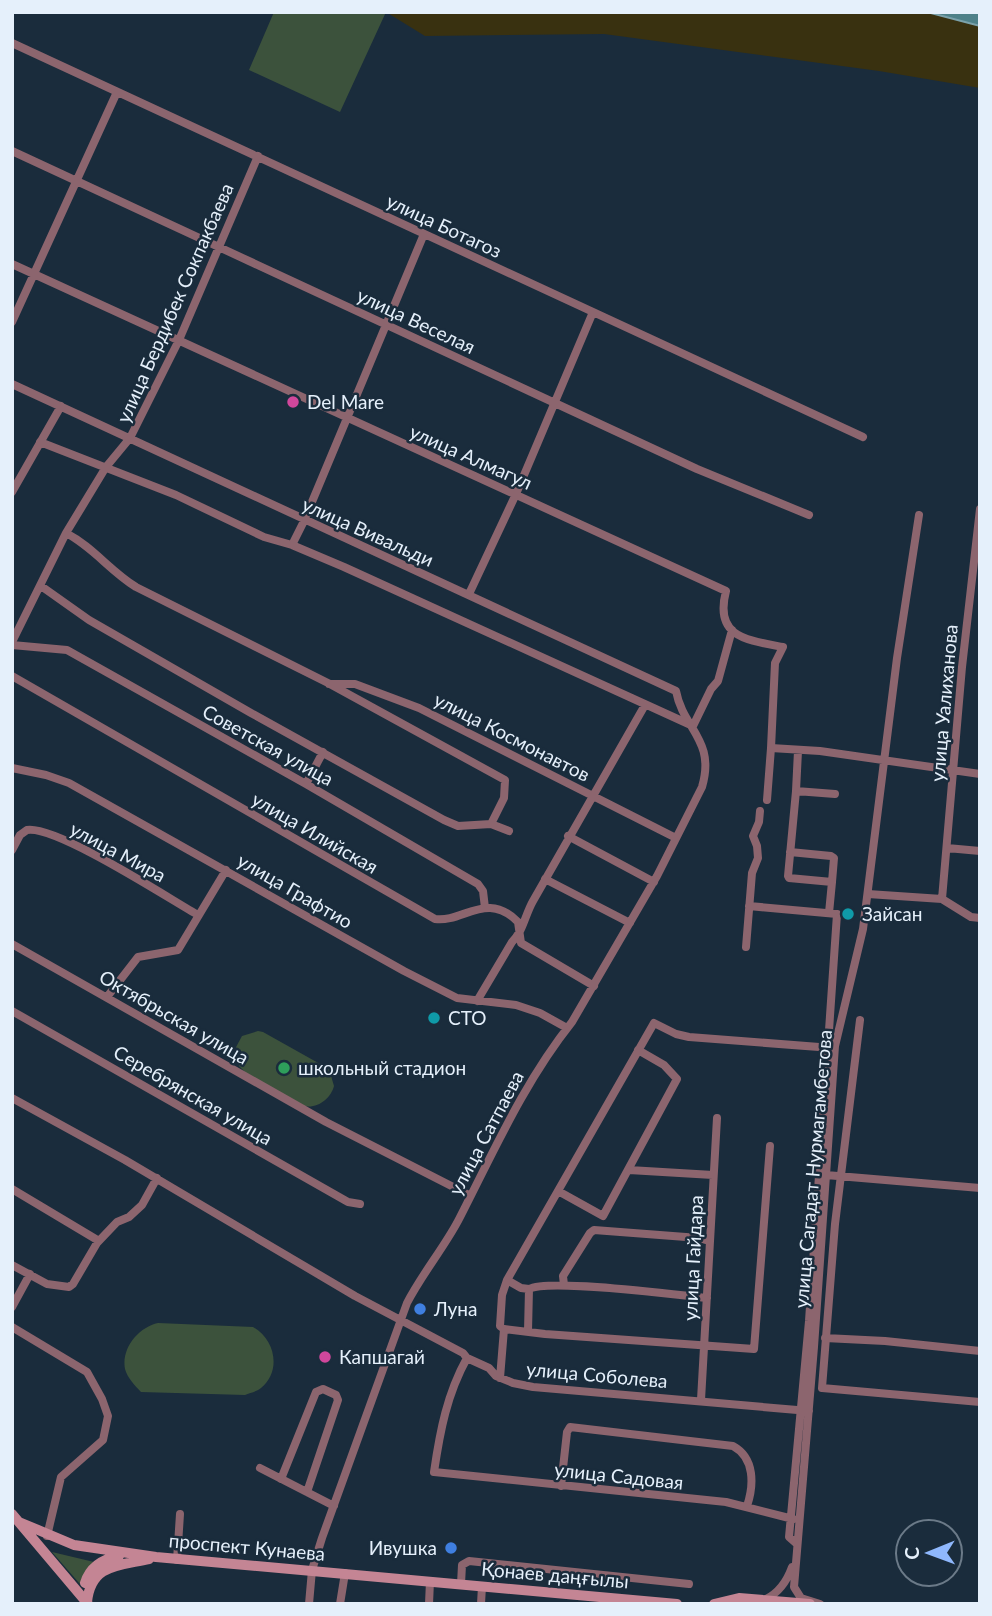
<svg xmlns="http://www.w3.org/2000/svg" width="992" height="1616" font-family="Lato,sans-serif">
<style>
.green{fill:#3c523c}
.sand{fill:#393110}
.water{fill:#4e8189;stroke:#7ba2ab;stroke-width:2}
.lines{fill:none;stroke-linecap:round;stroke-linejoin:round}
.street{stroke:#8c656e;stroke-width:8}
.secondary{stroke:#c48594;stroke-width:10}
.hotel-dot{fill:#d1479c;stroke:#1a2c3c;stroke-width:2.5}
.culture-dot{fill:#0f9aa8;stroke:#1a2c3c;stroke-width:2.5}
.leisure-dot{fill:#2e9e5b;stroke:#1a2c3c;stroke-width:2.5}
.shop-dot{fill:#3f7fe0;stroke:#1a2c3c;stroke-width:2.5}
.labels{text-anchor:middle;stroke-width:5;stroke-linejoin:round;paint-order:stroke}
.street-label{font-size:19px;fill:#e5f0fb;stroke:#1a2c3c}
.poi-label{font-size:19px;fill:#e5f0fb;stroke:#1a2c3c;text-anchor:start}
</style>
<rect width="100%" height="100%" fill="#1a2c3c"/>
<path class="green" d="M274,12H386L340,112L249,70Z
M258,1031L263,1032L329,1069L334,1086C331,1098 318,1109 304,1106C290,1103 260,1081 246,1073L239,1066L235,1049L242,1036Z
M158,1323L253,1327C275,1339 282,1371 261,1388C256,1392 250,1393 245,1395L141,1392C135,1386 127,1377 125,1369C121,1348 139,1327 158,1323Z
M52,1552L94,1562L82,1578L80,1584Z"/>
<path class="sand" d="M386,12H927L980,26V88L879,71L604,34L425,36Z"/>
<path class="water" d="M927,12H980V26Z"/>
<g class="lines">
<path class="street" d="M12,43L863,437
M12,151L697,469L809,515
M12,264L726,591C714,637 746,640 783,647L775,663L771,748
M12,322L117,92
M12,384L676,691C683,729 716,740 702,787L657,876L572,1022C524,1082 493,1153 458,1221C443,1249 422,1274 407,1303L322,1538L312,1570L309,1604
M40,442L176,495L264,537L292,545L344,567L693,726
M12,492L61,406
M66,533C93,547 110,571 136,587L328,683L505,780L504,798L491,824
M292,545L304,521L424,234
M41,586L89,620L251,713L444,820L458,826L491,824L509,831
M469,594L516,494L593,312
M12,642L66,533L106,467L130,438L179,340L258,156
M12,645L67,650L306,784L478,884L483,891L485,908
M12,676L435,919C463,923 487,890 518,922L521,943L594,986
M329,684H355L419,708L676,838
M693,726L711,689L718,681L732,630
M12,768L46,775L69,783L404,971L457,998L516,1005L540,1013L567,1028
M306,784L323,752
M796,791L798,751
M767,800L771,748L820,751L980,774
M568,836L654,882
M947,848L980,851
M12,850L20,835L27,830C56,825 168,898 198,915
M790,852L831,856L834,858L832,882
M545,879L630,923
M868,894L942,899L971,917L980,918
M942,899L962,667L980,509
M749,906L837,914L809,1321L789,1537L797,1544
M829,913L832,882L789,878L788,876L796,791L835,794
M12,944L326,1122L469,1195
M746,947L752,873L758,858L757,846L753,836L759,822L760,811
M107,997L138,957L178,950L226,870
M477,1001L512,942C523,932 525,915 533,901L645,705
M12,1011L348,1202L360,1204
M860,1020L835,1224L822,1388L980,1402
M12,1098L125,1160L355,1296L463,1353L467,1358L489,1368L496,1376L513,1383L533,1387L809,1411
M629,1170L713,1175
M826,1175L980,1188
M12,1189L99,1241
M558,1191L603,1216L677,1079L664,1065L638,1050
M12,1265L47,1284L69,1287L73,1284L97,1243L117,1222L129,1217L142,1205L157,1178
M564,1285L563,1276L590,1233L594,1230L699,1238L709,1241
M529,1289L521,1288L507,1280L654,1023L676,1034L689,1037L832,1048
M12,1307L30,1274
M12,1327L87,1372L102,1399L108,1416L103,1440L61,1477L47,1536
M504,1329L545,1334L754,1349L770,1146
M528,1331L529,1289C549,1278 677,1295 707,1298
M825,1338L885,1341L980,1351
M467,1358C447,1394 440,1431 434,1472L726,1502L793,1519
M500,1378L504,1329L500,1326L502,1295L507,1280
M701,1400L717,1118
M260,1468L334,1506
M281,1479L316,1392L323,1389L336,1395L338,1400L307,1492
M561,1486L567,1432L570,1427L733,1446C755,1458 754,1485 747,1506
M177,1560L180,1514
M461,1584L462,1565L469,1561L689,1584
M766,1599C780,1592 787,1581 792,1567
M340,1604L345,1573
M429,1604L430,1581
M481,1604L482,1586
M820,1604L801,1598L794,1587L814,1347L835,1046L863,929L897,658L919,515"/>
<path class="secondary" d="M12,1514L88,1604
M19,1522L74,1545L156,1557L677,1604
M85,1583C90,1567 103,1559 119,1556
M87,1602C91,1564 118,1566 149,1559
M714,1604L739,1598L810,1604"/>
</g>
<g class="hotel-dot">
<circle cx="293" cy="402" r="7"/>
<circle cx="325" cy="1357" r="7"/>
</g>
<g class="culture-dot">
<circle cx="848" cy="914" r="7"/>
<circle cx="434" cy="1018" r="7"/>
</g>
<circle class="leisure-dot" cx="284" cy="1068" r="7"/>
<g class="shop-dot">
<circle cx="420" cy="1309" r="7"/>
<circle cx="451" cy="1548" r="7"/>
</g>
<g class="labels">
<g class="street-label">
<text transform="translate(444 226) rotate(25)" y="7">улица Ботагоз</text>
<text transform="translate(175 303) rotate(-66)" y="7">улица Бердибек Сокпакбаева</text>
<text transform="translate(416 321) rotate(25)" y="7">улица Веселая</text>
<text transform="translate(471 457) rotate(24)" y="7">улица Алмагул</text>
<text transform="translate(368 532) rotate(24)" y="7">улица Вивальди</text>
<text transform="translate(944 703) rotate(-85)" y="7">улица Уалиханова</text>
<text transform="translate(512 737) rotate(27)" y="7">улица Космонавтов</text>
<text transform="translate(268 745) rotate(29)" y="7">Советская улица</text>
<text transform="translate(315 833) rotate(30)" y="7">улица Илийская</text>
<text transform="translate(118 852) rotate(28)" y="7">улица Мира</text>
<text transform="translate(295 891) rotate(30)" y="7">улица Графтио</text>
<text transform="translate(174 1017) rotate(30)" y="7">Октябрьская улица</text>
<text transform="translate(193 1095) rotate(30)" y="7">Серебрянская улица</text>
<text transform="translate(486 1133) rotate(-62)" y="7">улица Сатпаева</text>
<text transform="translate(813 1169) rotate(-85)" y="7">улица Сагадат Нурмагамбетова</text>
<text transform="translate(693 1258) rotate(-87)" y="7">улица Гайдара</text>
<text transform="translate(597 1375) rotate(5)" y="7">улица Соболева</text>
<text transform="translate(619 1476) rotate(6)" y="7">улица Садовая</text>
<text transform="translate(247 1547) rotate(5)" y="7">проспект Кунаева</text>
<text transform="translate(555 1575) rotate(5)" y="7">Қонаев даңғылы</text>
</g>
<g class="poi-label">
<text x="307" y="409">Del Mare</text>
<text x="862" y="921">Зайсан</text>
<text x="448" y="1025">СТО</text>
<text x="298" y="1075">школьный стадион</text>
<text x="434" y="1316">Луна</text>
<text x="339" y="1364">Капшагай</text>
<text x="437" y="1555" text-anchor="end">Ивушка</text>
</g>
</g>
<rect width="992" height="1616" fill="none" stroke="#e5f0fb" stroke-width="28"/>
<g transform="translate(929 1553) rotate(269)"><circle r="33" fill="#1a2c3c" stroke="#6b7a88" stroke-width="2"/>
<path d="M0-5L12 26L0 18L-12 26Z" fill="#8fb8fd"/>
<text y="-10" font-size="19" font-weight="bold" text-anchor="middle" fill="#e5f0fb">С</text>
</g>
</svg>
